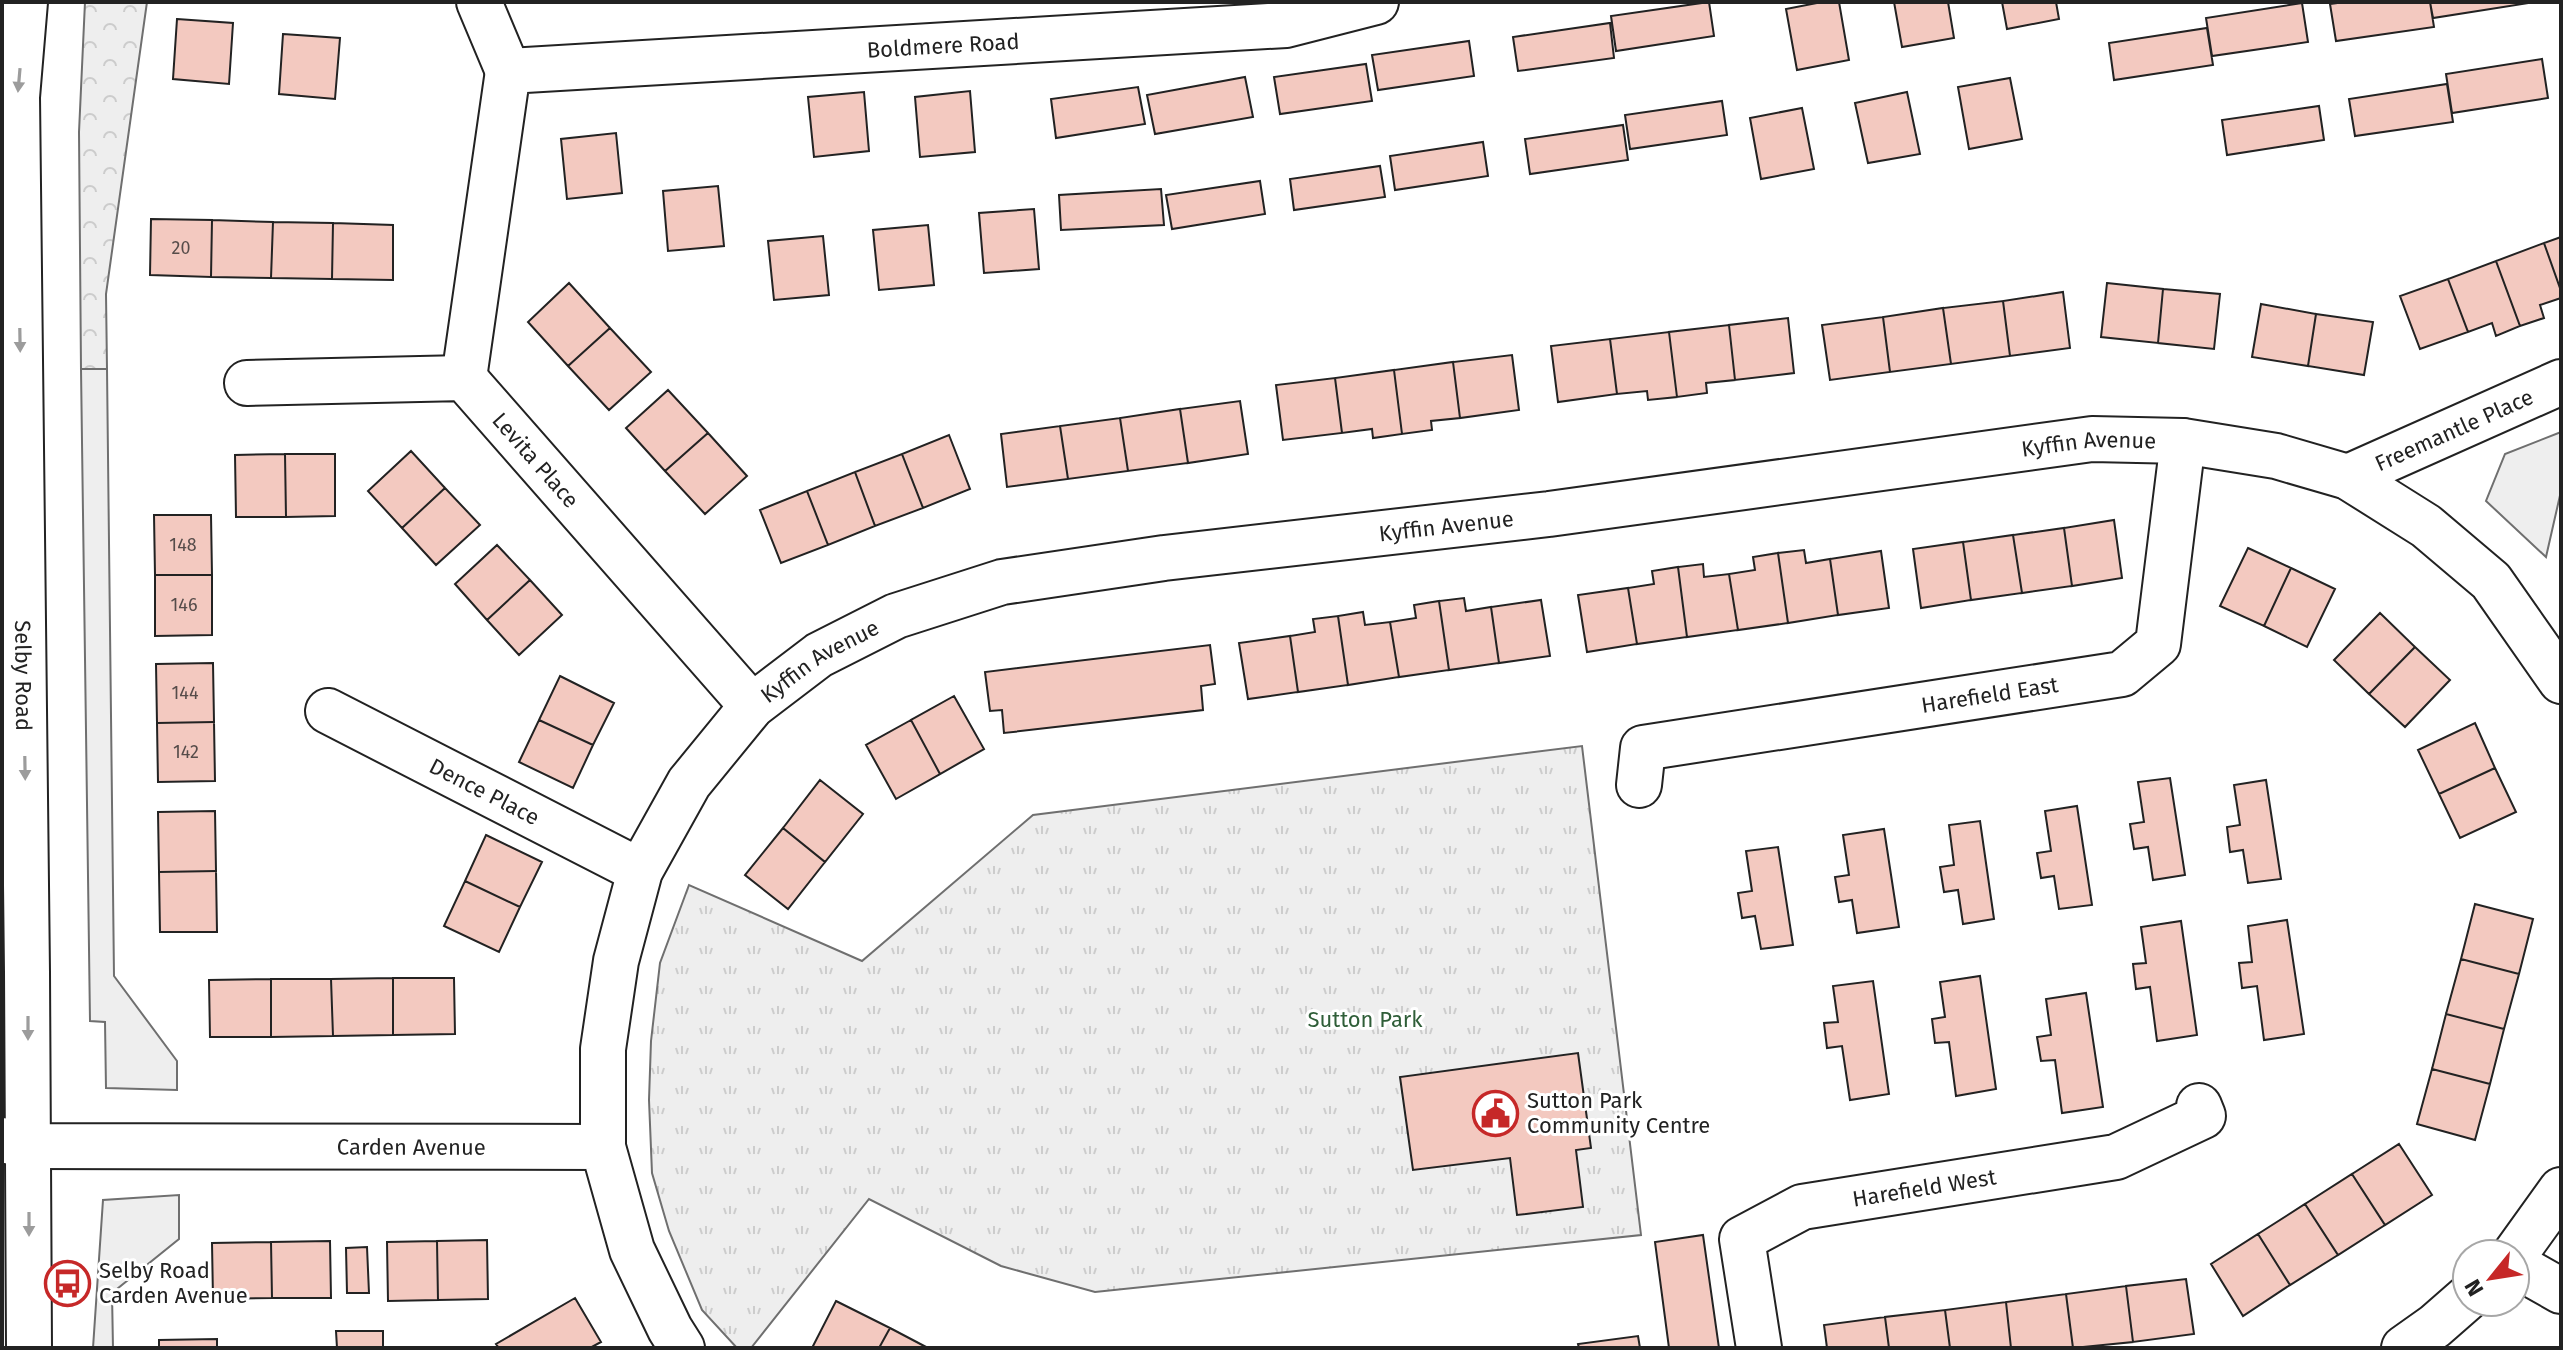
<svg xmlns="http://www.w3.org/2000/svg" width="2563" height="1350" font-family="'Fira Sans',sans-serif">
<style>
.grass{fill:#eee;stroke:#6f6f6f;stroke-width:2}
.forest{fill:url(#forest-crowns);stroke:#6f6f6f;stroke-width:2}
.park{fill:url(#park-tufts);stroke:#6f6f6f;stroke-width:2}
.building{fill:#f3c9c0;stroke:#222;stroke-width:2}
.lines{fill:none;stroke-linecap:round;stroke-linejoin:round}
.street-casing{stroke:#222;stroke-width:48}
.secondary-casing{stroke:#222;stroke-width:48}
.street{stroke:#fff;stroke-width:44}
.secondary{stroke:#fff;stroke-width:44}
.oneway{fill:#9c9c9c}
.labels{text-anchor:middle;stroke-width:6;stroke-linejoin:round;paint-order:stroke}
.number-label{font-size:18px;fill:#564c4a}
.street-label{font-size:22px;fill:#222;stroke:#fff}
.park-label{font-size:22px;fill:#2f5e38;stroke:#fff}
.poi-label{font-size:22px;fill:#222;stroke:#fff;text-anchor:start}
</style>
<defs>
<pattern id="forest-crowns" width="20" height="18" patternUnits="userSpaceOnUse" patternTransform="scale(2)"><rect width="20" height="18" fill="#eee"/><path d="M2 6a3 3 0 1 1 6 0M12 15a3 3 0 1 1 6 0" fill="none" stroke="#ccc"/></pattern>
<pattern id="park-tufts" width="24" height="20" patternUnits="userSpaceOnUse" patternTransform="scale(2)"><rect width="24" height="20" fill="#eee"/><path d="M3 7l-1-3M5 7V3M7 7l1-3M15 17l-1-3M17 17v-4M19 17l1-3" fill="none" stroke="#ccc"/></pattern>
</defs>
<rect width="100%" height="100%" fill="#fff"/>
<path class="grass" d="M81,369H107L114,976L177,1061V1090L106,1088L105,1022L90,1021Z
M2561,432V491L2546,557L2486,501L2505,454Z
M179,1195V1239L112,1293L113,1348H93L103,1200Z"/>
<path class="forest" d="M85,2H147L106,294L107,369H81L79,132Z"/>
<path class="park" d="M1582,746L1641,1235L1095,1292L1001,1266L869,1199L751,1348H737L702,1310L669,1231L652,1173L649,1100L651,1041L660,963L689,885L862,961L1033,815Z"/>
<path class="building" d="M1709,2L1714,36L1616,51L1611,16Z
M1822,2H1839L1849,60L1797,70L1786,9Z
M1894,2H1948L1954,38L1902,47Z
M2002,2H2056L2059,19L2007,29Z
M2345,2H2430L2434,27L2336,41L2330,4Z
M2430,2H2529V3L2433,18Z
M2302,3L2308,42L2212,56L2206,18Z
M177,19L233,23L229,84L173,79Z
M1610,23L1614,58L1518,71L1513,37Z
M2207,28L2213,65L2114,80L2109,43Z
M283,34L340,38L335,99L279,94Z
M1469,41L1474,76L1378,90L1372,55Z
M2542,59L2548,98L2452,113L2446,74Z
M1366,64L1372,101L1280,114L1274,77Z
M1245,77L1253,117L1155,134L1147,95Z
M2010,78L2022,139L1969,149L1958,87Z
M2447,84L2453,122L2355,136L2349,99Z
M1138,87L1145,124L1056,138L1051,99Z
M970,91L975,152L920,157L915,97Z
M864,92L869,151L814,157L808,97Z
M1907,92L1920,154L1868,163L1855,103Z
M1722,101L1727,135L1630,149L1625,115Z
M2319,106L2324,140L2227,155L2222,120Z
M1802,108L1814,169L1761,179L1750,118Z
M1623,125L1628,160L1530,174L1525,139Z
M616,133L622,193L567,199L561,139Z
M1483,142L1488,176L1395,190L1390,156Z
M1380,166L1385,197L1294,210L1290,179Z
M1260,181L1265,214L1172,229L1166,195Z
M718,186L724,246L668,251L663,191Z
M1161,189L1164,225L1061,230L1059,195Z
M1034,209L1039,269L984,273L979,213Z
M151,219L212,220L211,277L150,275Z
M212,220L273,222L271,278L211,277Z
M273,222L333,223L332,279L271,278Z
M333,223L393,225V280L332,279Z
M928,225L934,285L879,290L873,230Z
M823,236L829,295L774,300L768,241Z
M2561,237V291L2544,243Z
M2544,243L2561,291V298L2540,305L2544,318L2520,326L2496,261Z
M2496,261L2520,326L2496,336L2492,323L2468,332L2448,279Z
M2448,279L2468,332L2420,349L2400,296Z
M569,283L610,328L568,366L528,322Z
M2107,283L2163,289L2158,343L2101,337Z
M2163,289L2220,294L2214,349L2158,343Z
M2063,292L2070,348L2010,356L2003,301Z
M2003,301L2010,356L1951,364L1943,308Z
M2261,304L2316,314L2308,366L2252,357Z
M1943,308L1951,364L1890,372L1883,317Z
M2316,314L2373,322L2364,375L2308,366Z
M1883,317L1890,372L1830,380L1822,325Z
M1788,318L1794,373L1735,380L1729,325Z
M1729,325L1735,380L1706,383L1707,393L1677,397L1669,332Z
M610,328L651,372L609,410L568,366Z
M1669,332L1677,397L1648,400L1647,391L1617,394L1610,339Z
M1610,339L1617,394L1558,402L1551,346Z
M1512,355L1519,410L1460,418L1453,362Z
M1453,362L1460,418L1431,421L1432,430L1402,434L1394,370Z
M1394,370L1402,434L1373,438L1372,429L1342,433L1335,378Z
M1335,378L1342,433L1283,440L1276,385Z
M668,390L708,433L665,471L626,428Z
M1240,401L1248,454L1188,463L1180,409Z
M1180,409L1188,463L1128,471L1120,418Z
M1120,418L1128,471L1068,479L1060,426Z
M1060,426L1068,479L1007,487L1001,434Z
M708,433L747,476L705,514L665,471Z
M949,435L970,489L923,508L902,454Z
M411,451L445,488L402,528L368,491Z
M285,454L286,517H236L235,455Z
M285,454H335V516L286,517Z
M902,454L923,508L875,526L855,472Z
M855,472L875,526L828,545L807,491Z
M445,488L480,525L436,565L402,528Z
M807,491L828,545L781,563L760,510Z
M154,515H211L212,575H155Z
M2114,520L2122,578L2072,586L2064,528Z
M2064,528L2072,586L2022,593L2013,535Z
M2013,535L2022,593L1971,600L1963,542Z
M1963,542L1971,600L1921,608L1913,549Z
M497,545L530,580L487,620L455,584Z
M2248,548L2291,568L2264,626L2220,606Z
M1804,550L1806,563L1830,559L1838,615L1788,623L1778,553Z
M1881,551L1889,608L1838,615L1830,559Z
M1778,553L1788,623L1738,630L1729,574L1755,570L1753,557Z
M1703,564L1704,577L1729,574L1738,630L1687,637L1678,567Z
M1678,567L1687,637L1637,644L1628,588L1654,584L1652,571Z
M2291,568L2335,589L2307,647L2264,626Z
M155,575H212V635L155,636Z
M530,580L562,615L519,655L487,620Z
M1628,588L1637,644L1587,652L1578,595Z
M1464,598L1466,611L1491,607L1499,663L1449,670L1439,601Z
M1541,600L1550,656L1499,663L1491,607Z
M1439,601L1449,670L1399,677L1390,622L1416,618L1414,605Z
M1363,612L1365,625L1390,622L1399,677L1348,685L1338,616Z
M2380,613L2415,647L2369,694L2334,660Z
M1338,616L1348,685L1298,692L1290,636L1315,632L1313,619Z
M1290,636L1298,692L1248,699L1239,643Z
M1210,645L1215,684L1201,686L1203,710L1004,733L1002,710L990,711L985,672Z
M2415,647L2450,680L2405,727L2369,694Z
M213,663L214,722L157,723L156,664Z
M560,676L614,703L593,745L539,720Z
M954,696L984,749L940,774L911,720Z
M539,720L593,745L573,788L519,762Z
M911,720L940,774L896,799L866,745Z
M214,722L215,781L158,782L157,723Z
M2475,723L2495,768L2439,794L2418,750Z
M2495,768L2516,812L2460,838L2439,794Z
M2170,778L2185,875L2153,880L2148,847L2134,849L2130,824L2144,822L2138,782Z
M820,780L863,814L825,862L783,828Z
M2266,780L2281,879L2248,883L2243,850L2230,852L2227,827L2240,825L2234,785Z
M2077,806L2092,905L2059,909L2054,876L2041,878L2037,853L2051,851L2045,811Z
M215,811L216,871L159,872L158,812Z
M1980,821L1994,919L1963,924L1958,890L1944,892L1940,867L1954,865L1949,825Z
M783,828L825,862L788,909L745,875Z
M1884,829L1899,927L1857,933L1852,900L1839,902L1835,877L1849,875L1843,835Z
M486,835L542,862L520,907L465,881Z
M1778,847L1793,945L1761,949L1755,916L1742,918L1738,893L1752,891L1746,851Z
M216,871L217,932H160L159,872Z
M465,881L520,907L499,952L444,926Z
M2475,904L2533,919L2519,974L2461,959Z
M2287,920L2304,1034L2264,1040L2257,986L2242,988L2239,963L2252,962L2248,926Z
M2181,921L2197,1035L2157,1041L2150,987L2136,989L2133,964L2146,963L2141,927Z
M2461,959L2519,974L2504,1029L2446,1014Z
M1980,976L1996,1089L1956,1096L1949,1042L1935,1043L1932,1019L1945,1017L1940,982Z
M393,978V1035L333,1036L331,979Z
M393,978H454L455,1034L393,1035Z
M271,979V1037H210L209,980Z
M271,979H331L333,1036L271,1037Z
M1873,981L1889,1094L1850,1100L1842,1046L1827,1048L1824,1023L1838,1022L1833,986Z
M2086,993L2103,1107L2062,1113L2055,1060L2041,1061L2037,1037L2051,1035L2046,999Z
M2446,1014L2504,1029L2490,1084L2432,1069Z
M1578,1053L1591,1148L1576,1150L1583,1207L1517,1215L1510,1158L1413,1170L1400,1077Z
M2432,1069L2490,1084L2475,1140L2417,1124Z
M2399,1144L2432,1195L2385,1225L2352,1174Z
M2352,1174L2385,1225L2338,1255L2305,1204Z
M2305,1204L2338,1255L2290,1285L2258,1234Z
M2258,1234L2290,1285L2243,1316L2211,1264Z
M1703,1235L1719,1348H1669L1655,1242Z
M487,1240L488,1299L438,1300L437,1241Z
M330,1241L331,1298H272L271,1242Z
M437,1241L438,1300L388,1301L387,1242Z
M271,1242L272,1298L213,1299L212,1243Z
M367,1247L369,1293H347L346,1248Z
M2186,1279L2194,1334L2133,1342L2126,1286Z
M2126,1286L2133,1342L2073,1348L2066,1294Z
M2066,1294L2073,1348H2011L2006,1302Z
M575,1298L601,1342L590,1348H499L496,1344Z
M836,1301L890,1328L879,1348H812Z
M2006,1302L2011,1348H1950L1945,1310Z
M1945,1310L1950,1348H1889L1885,1317Z
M1885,1317L1889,1348H1827L1824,1325Z
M890,1328L928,1348H879Z
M336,1331H383V1348H337Z
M1638,1336L1640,1348H1579L1578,1344Z
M217,1339V1348H159V1340Z"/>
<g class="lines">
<defs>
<g id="street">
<path d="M479,2L508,71"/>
<path id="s1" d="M464,378L508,71L1286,25L1376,2"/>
<path id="s2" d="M247,383L464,378L752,706"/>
<path id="s3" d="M2348,477L2561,382"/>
<path id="s4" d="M328,711L640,871"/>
<path id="s5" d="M1639,785L1643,748L2122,674L2158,644L2183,441"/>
<path d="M2515,1265L2561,1291"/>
<path id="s6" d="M1759,1348L1742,1239L1802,1207L2116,1157L2203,1116L2199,1106"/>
</g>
<g id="secondary">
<path id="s7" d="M25,2L17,97L27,972L29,1348"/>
<path id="s8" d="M2,1140L29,1146L603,1147L632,1250L670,1329L682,1348"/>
<path id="s9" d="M603,1147V1049L616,961L640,871L689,783L752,706L819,655L896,616L1002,582L1164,558L1549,514L2092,439L2183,441L2276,456L2348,477L2426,526L2491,581L2561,681"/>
<path d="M2515,1254L2561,1190"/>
<path d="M2404,1348L2435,1326L2467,1298"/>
</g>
</defs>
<use href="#street" class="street-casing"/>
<use href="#secondary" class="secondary-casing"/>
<use href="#street" class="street"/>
<use href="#secondary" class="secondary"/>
</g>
<defs><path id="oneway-solid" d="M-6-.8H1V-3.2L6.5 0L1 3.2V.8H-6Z" transform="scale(2)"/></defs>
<g class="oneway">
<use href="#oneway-solid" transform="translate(19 80) rotate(95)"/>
<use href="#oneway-solid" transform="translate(20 340) rotate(89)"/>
<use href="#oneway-solid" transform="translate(25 768) rotate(89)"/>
<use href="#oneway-solid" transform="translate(28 1028) rotate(90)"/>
<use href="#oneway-solid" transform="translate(29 1224) rotate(90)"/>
</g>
<defs>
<symbol id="civic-ring" viewBox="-11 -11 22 22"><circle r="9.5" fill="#fff" stroke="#c62828" stroke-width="1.5"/><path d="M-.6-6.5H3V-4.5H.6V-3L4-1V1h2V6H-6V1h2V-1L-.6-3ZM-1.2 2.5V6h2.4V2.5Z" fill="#c62828"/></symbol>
<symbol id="bus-ring" viewBox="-11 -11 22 22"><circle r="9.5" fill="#fff" stroke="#c62828" stroke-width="1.5"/><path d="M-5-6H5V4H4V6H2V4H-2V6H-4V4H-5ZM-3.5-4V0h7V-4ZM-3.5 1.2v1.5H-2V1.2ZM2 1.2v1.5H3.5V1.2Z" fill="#c62828"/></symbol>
</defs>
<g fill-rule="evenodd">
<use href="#civic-ring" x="1470" y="1088" width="51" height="51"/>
<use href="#bus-ring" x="42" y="1258" width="51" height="51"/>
</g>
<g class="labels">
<g class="number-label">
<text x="181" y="254">20</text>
<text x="183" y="551">148</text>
<text x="184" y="611">146</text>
<text x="185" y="699">144</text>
<text x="186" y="758">142</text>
</g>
<g class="street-label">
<text dy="8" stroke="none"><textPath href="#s1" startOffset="746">Boldmere Road</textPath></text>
<text dy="8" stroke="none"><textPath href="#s3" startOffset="116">Freemantle Place</textPath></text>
<text dy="8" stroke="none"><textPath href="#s9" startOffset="1858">Kyffin Avenue</textPath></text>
<text dy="8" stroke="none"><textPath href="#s2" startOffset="326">Levita Place</textPath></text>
<text dy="8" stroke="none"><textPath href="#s9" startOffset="1210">Kyffin Avenue</textPath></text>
<text dy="8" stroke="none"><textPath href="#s9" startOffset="562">Kyffin Avenue</textPath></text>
<text dy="8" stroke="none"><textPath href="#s7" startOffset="674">Selby Road</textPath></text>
<text dy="8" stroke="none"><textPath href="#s5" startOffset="388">Harefield East</textPath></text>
<text dy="8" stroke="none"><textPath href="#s4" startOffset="176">Dence Place</textPath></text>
<text dy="8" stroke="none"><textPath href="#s8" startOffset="410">Carden Avenue</textPath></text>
<text dy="8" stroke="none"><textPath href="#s6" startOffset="302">Harefield West</textPath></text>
</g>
<g class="park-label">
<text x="1365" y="1027">Sutton Park</text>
</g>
<g class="poi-label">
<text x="1527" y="1108">Sutton Park<tspan x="1527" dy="25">Community Centre</tspan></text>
<text x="99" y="1278">Selby Road<tspan x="99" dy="25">Carden Avenue</tspan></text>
</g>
</g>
<rect width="2563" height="1350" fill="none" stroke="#222222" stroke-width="8"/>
<g transform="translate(2491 1278) rotate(240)"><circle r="38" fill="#ffffff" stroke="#a7a7a7" stroke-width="2"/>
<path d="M0-6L14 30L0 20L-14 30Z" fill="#c62828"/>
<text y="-12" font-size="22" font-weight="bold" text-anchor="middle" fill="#222222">N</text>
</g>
</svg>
